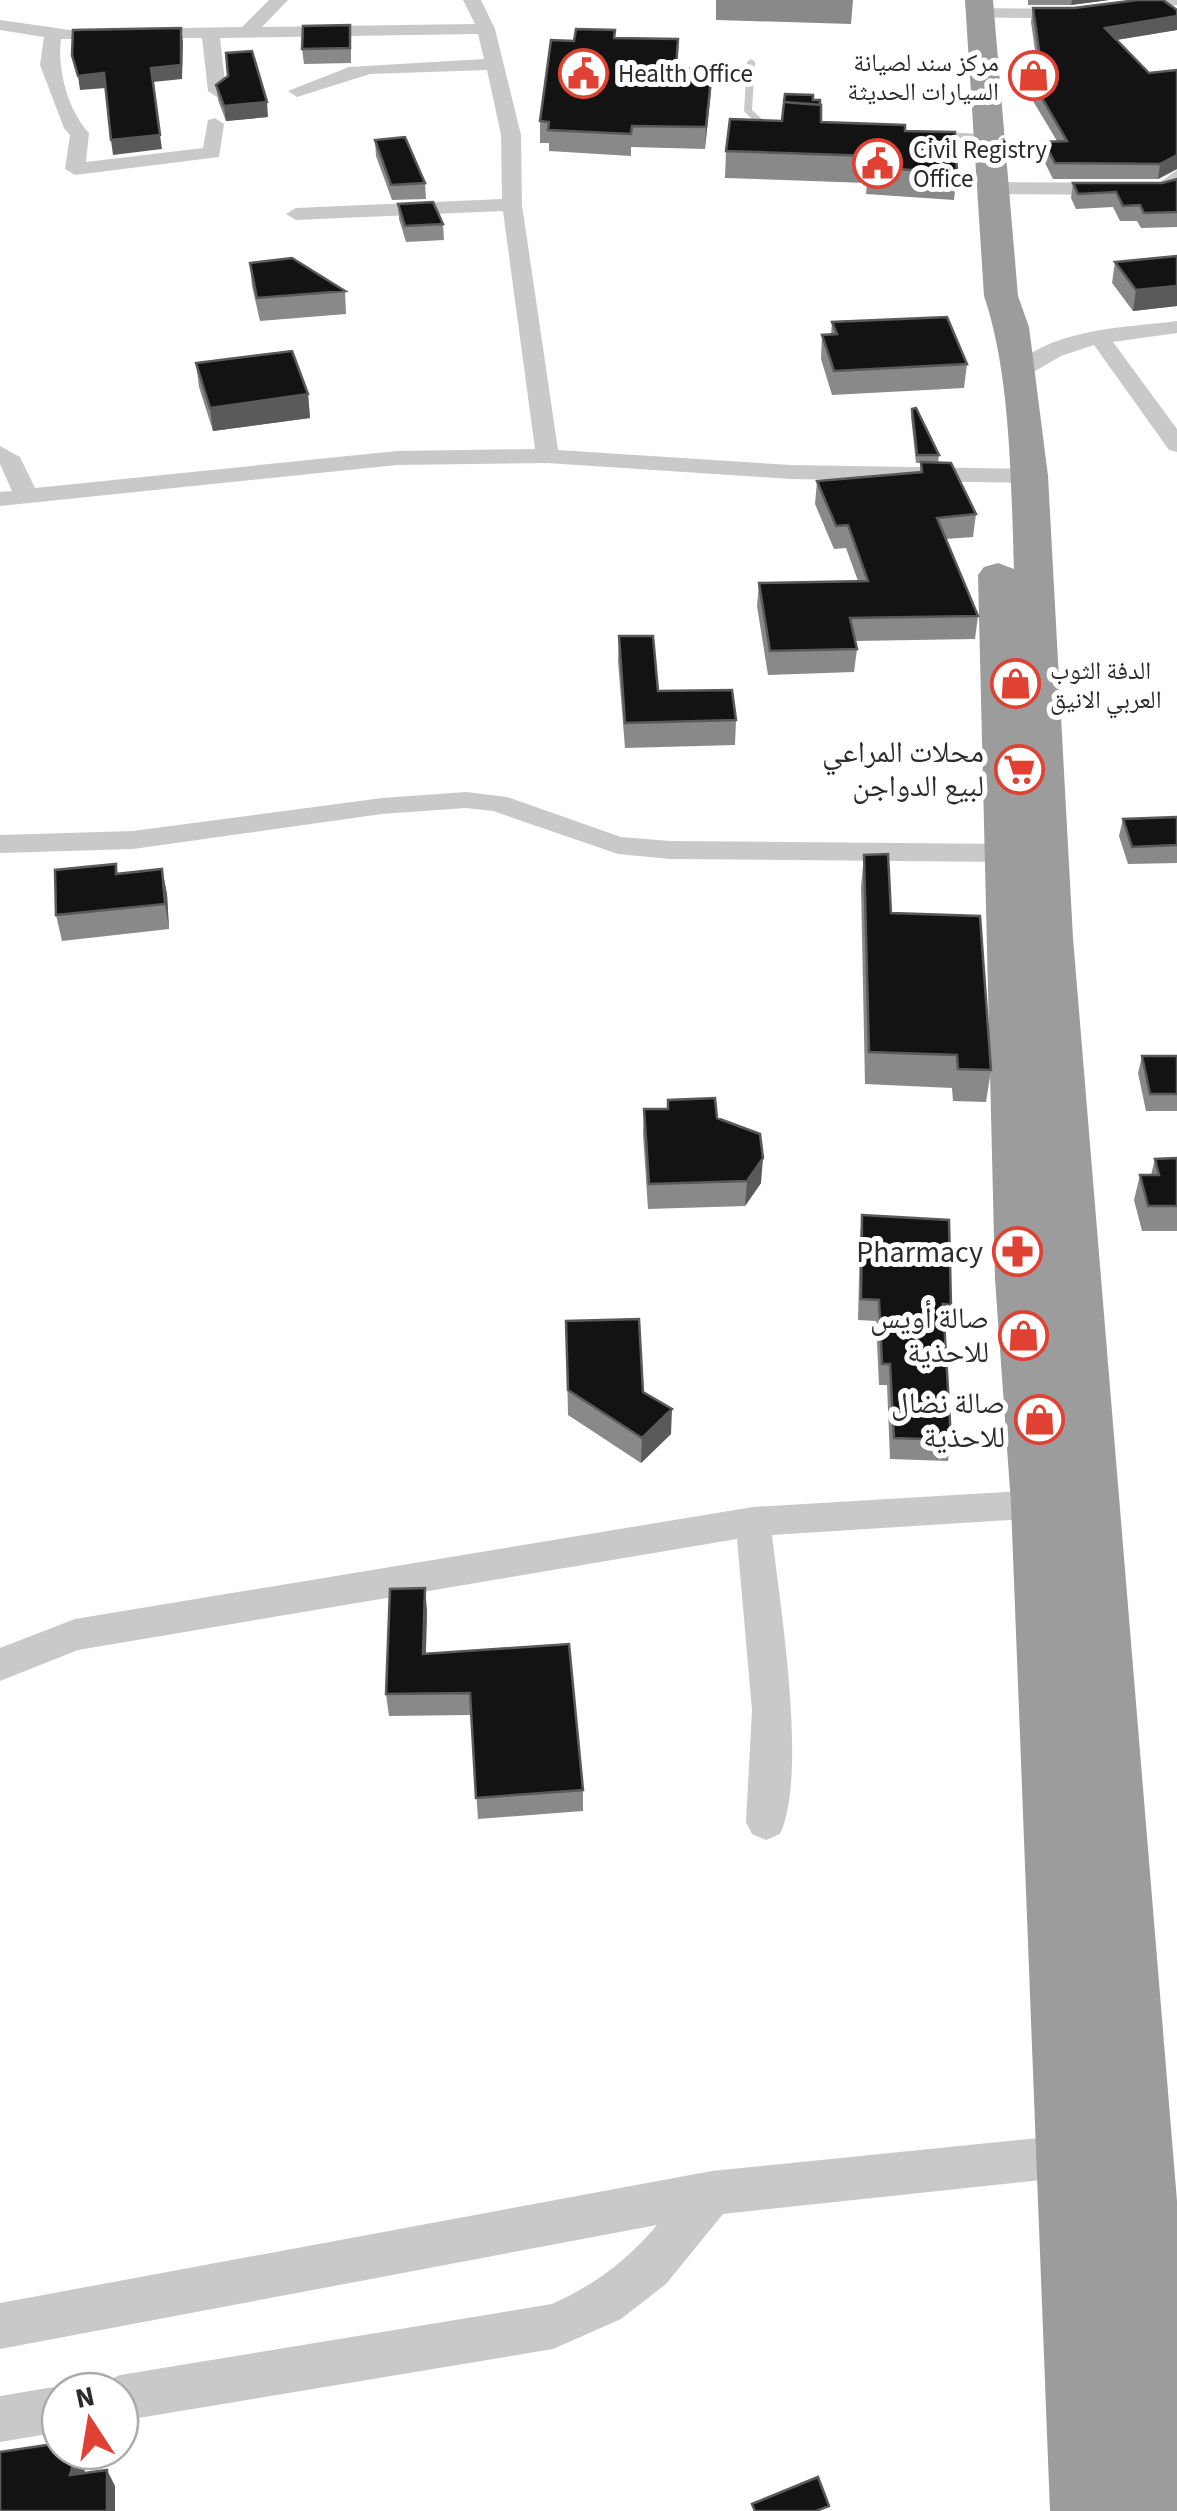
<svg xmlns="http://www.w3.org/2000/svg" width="1177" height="2511" font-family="'Source Sans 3','Noto Naskh Arabic',sans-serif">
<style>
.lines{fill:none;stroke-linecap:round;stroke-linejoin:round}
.service{fill:#c9c9c9;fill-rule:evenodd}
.minor{fill:#c9c9c9;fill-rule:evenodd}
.trunk{fill:#9c9c9c;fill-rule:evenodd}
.wall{fill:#898989}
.shaded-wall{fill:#5a5a5a}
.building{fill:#131313;stroke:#5a5a5a;stroke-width:2.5}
.labels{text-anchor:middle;stroke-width:10;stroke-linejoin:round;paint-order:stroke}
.far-poi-label{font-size:25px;fill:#2c2c2c;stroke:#fff;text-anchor:start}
.poi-label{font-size:30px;fill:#2c2c2c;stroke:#fff;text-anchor:end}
</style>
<rect width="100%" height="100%" fill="#fff"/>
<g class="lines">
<path class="service" d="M751,59L755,62L752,110L763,120L778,122V126L757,124L744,111L747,62Z
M937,132L988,134L992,137L988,140L934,137V133Z"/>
<path class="minor" d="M269,0H288L262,27L475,24L463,0H481L495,29L521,135L522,205L558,450L791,465L1029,469L1041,476L1029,483L791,479L547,463L397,465L0,506V492L12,491L0,464V446L20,457L35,488L397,451L535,449L503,211L296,220L286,214L296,208L502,199L501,135L487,70L370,74L297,97L288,91L349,67L484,59L478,34L220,38L226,91L217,97L208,91L202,38L61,39C57,70 68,110 89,133L86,162L203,148L208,120L215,118L224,124L219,157L75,175L65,169L70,135L64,128L40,65L44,37L0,30V20L70,30L242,27Z
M1141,0H1177V5L1122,13L1113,8Z
M979,8L1073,9L1082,14L1073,19L973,17V9Z
M1177,170V190L1159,195L991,194L981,188L991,182L1159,183Z
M1177,321V333L1113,342L1177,429V452L1169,450L1094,345L1061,356L1018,381L1007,374C1045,328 1123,328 1177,321Z
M466,792L507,797L621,837L670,841L1007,844L1017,847L1021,853L1017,859L1007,862L670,859L618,854L493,811L466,808L382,814L133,849L0,853V835L133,831L382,798Z
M1040,1490L1053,1494L1058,1504L1053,1514L1040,1518L772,1535C780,1605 808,1774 780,1834L766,1840L752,1834L746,1822L752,1710L737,1539L78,1650L0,1681V1648L75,1619L753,1507Z
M1078,2134L1093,2140L1100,2155L1093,2170L1078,2176L723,2214L666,2284L621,2319L553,2349L120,2421V2391H100L104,2382L120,2375L552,2304C594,2285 627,2261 657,2225L0,2349V2303L712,2171Z
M60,2386L73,2391H60V2432L0,2442V2396Z"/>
<path class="trunk" d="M965,0H993L1018,296L1029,327L1048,476L1073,938L1177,2201V2511H1050L1011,1504L995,1279L978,575L984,567L998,563L1014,569C1011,485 1011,375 984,296Z"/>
</g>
<path class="wall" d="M716,0H853L851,24L716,20Z
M1028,0H1109L1071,5H1028Z
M1033,8L1177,30L1117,40L1149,73L1177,70V169L1158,179H1053L1042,157L1044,142L1057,141L1033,101L1035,86L1040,85L1031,22Z
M615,38L677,68L712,70L705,149L631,147V156L549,151V143H540V121L574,41Z
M351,40V63L304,64L302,49Z
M216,85L268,117L226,121L218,100Z
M813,100L821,122L905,131L957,173L954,200L866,194L867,183L725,178L726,151L782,121Z
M375,140L425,183L426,199L392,200L376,156Z
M1177,179V227L1141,228L1137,221H1120L1113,207L1076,209L1071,198L1073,183H1162Z
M398,204L443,224L444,240L406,242L399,219Z
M1177,256V306L1133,311L1112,283L1115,262Z
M250,263L345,291L346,314L260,321L252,286Z
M832,322L967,364L964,388L832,395L821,359L822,335H831Z
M196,363L308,394L310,418L213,431L199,387Z
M912,409L939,455L938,463L976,514L973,537L946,539L978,616L975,639L855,641L857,649L854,672L768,675L757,606L759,583L858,581L846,548L834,549L815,504L817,481L920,473L921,463H916L911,417Z
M619,636L658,691L736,720L735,745L625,748L618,661Z
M1177,817V863L1128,864L1119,836L1123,819Z
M864,855L891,913L991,1070L986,1102L953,1101L952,1088L865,1084L861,887Z
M116,864L118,874L162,869L167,894L169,929L62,941L56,915Z
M1142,1056H1177V1111H1146L1138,1073Z
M668,1100L717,1118L761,1183L745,1206L648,1209L643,1134L644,1109H667Z
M1177,1158V1231H1142L1134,1200L1140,1175H1151L1155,1159Z
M862,1215L951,1305L947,1326H944L951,1440L948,1461L890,1459L887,1385H879L876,1321L858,1320L860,1236Z
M566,1321L643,1392L671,1434L641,1463L568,1415Z
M427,1610L426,1654L583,1790V1811L478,1819L471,1715L389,1716L386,1694Z"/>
<path class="shaded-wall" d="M1072,0H1109L1071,5Z
M1177,16V30L1103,42L1105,28Z
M181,28L183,42L182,79L153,82L151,68Z
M712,70L711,91L705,149L706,127Z
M104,73L106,88L80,90L78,76Z
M267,102L268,117L226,121L224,106Z
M160,135L162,149L113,155L111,140Z
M1177,155V169L1158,179L1160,164Z
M1177,286V306L1133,311L1136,290Z
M308,394L310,418L213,431L210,408Z
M162,869L167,894L169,929L165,904Z
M763,1158L761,1183L745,1206L747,1181Z
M672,1409L671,1434L641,1463L642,1438Z
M425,1588L427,1610L425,1676L423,1654Z
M77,2451H86L89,2456L79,2491L70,2475Z
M107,2470L115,2486V2511H107Z"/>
<path class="building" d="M1137,0H1163L1177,10V16L1105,28L1149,73L1177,70V155L1160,164L1055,163L1044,142L1067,141L1035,86L1044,85L1033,8H1074Z
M350,25V48L302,49L303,26Z
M181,28V65L151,68L160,135L111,140L104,73L78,76L72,55L73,30Z
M576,29L615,30L614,38L678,39L676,68L712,70L706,127L632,126L631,134L548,130L549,122L540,121L551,40L574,41Z
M252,51L267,102L224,106L216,85L228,76L226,53Z
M785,94L813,95V100H820V105L784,102Z
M784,102L821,105V122L905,125V131L955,132L957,173L868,167L871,156L726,151L730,119L782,121Z
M405,137L425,183L391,185L375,140Z
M1177,179V212L1144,213L1140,205L1123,206L1116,192L1078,194L1073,183H1162Z
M433,202L443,224L405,226L398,204Z
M1177,256V286L1136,290L1115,262Z
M292,258L345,291L257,298L250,263Z
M947,317L967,364L834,371L822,335L837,334L832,322Z
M292,351L308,394L210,408L196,363Z
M916,408L939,455H917L912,409Z
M921,462L951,463L976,514L937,518L978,616L850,618L857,649L770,651L759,583L868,581L848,525L836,526L817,481L922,472Z
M619,636H653L658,691L732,690L736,720L625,723Z
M1177,817V845L1132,847L1123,819Z
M888,854L891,913L980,916L991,1070L958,1069L957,1055L869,1052L864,855Z
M116,864V874L162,869L165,904L56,915L55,870Z
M1142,1056H1177V1094H1150Z
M715,1098L717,1118L760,1134L763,1158L747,1181L649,1184L644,1109H668V1100Z
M1177,1158V1206H1148L1140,1175H1159L1155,1159Z
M862,1215L949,1220L951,1305L943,1304L951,1440L894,1438L890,1364H882L879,1300L861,1299Z
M639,1319L643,1392L672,1409L642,1438L568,1390L566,1321Z
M425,1588L423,1654L569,1644L583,1790L476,1798L470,1693L386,1694L390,1589Z
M60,2443V2451H77L70,2475L107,2470V2511H0V2452Z
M818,2477L829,2506L816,2511H755L752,2504Z"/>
<defs>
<symbol id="civic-ring" viewBox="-11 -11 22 22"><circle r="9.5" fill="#fff" stroke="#e04132" stroke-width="1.5"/><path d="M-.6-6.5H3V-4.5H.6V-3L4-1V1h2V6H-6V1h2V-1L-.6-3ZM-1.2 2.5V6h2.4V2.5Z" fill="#e04132"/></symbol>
<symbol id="shop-ring" viewBox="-11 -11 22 22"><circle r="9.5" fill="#fff" stroke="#e04132" stroke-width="1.5"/><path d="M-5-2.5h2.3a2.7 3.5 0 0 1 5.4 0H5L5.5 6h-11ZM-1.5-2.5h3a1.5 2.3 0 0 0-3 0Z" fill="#e04132"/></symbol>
<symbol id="supermarket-ring" viewBox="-11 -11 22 22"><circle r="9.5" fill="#fff" stroke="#e04132" stroke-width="1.5"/><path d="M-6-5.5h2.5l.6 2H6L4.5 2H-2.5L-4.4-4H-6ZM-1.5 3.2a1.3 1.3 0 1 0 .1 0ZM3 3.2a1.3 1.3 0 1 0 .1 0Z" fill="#e04132"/></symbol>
<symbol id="pharmacy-ring" viewBox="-11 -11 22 22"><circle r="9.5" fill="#fff" stroke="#e04132" stroke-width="1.5"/><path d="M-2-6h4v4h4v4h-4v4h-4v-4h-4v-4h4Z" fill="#e04132"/></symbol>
</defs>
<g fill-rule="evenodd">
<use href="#civic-ring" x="556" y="46" width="55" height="55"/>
<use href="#shop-ring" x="1006" y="48" width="55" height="55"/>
<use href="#civic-ring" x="850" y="136" width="55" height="55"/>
<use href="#shop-ring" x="988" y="656" width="55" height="55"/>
<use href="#supermarket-ring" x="992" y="742" width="55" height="55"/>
<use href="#pharmacy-ring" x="990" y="1224" width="55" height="55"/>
<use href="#shop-ring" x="996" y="1308" width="55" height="55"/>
<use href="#shop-ring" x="1012" y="1392" width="55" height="55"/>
</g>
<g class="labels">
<g class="far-poi-label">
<text x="999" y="71" text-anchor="end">مركز سند لصيانة<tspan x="999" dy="29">السيارات الحديثة</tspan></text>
<text x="618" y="82">Health Office</text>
<text x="913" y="158">Civil Registry<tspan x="913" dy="29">Office</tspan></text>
<text x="1050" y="679">الدفة الثوب<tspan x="1050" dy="29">العربي الانيق</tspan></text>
</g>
<g class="poi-label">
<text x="984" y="762">محلات المراعي<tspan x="984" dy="34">لبيع الدواجن</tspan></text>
<text x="983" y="1262">Pharmacy</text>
<text x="989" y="1328">صالة أويس<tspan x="989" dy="34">للاحذية</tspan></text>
<text x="1005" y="1413">صالة نضال<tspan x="1005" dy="34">للاحذية</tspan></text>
</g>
</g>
<g transform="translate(90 2421) rotate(348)"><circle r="48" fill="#ffffff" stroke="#ababab" stroke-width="2.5"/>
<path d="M0-8L18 38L0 25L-18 38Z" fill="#e04132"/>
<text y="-15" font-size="28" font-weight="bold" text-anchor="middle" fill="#2c2c2c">N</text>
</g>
</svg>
